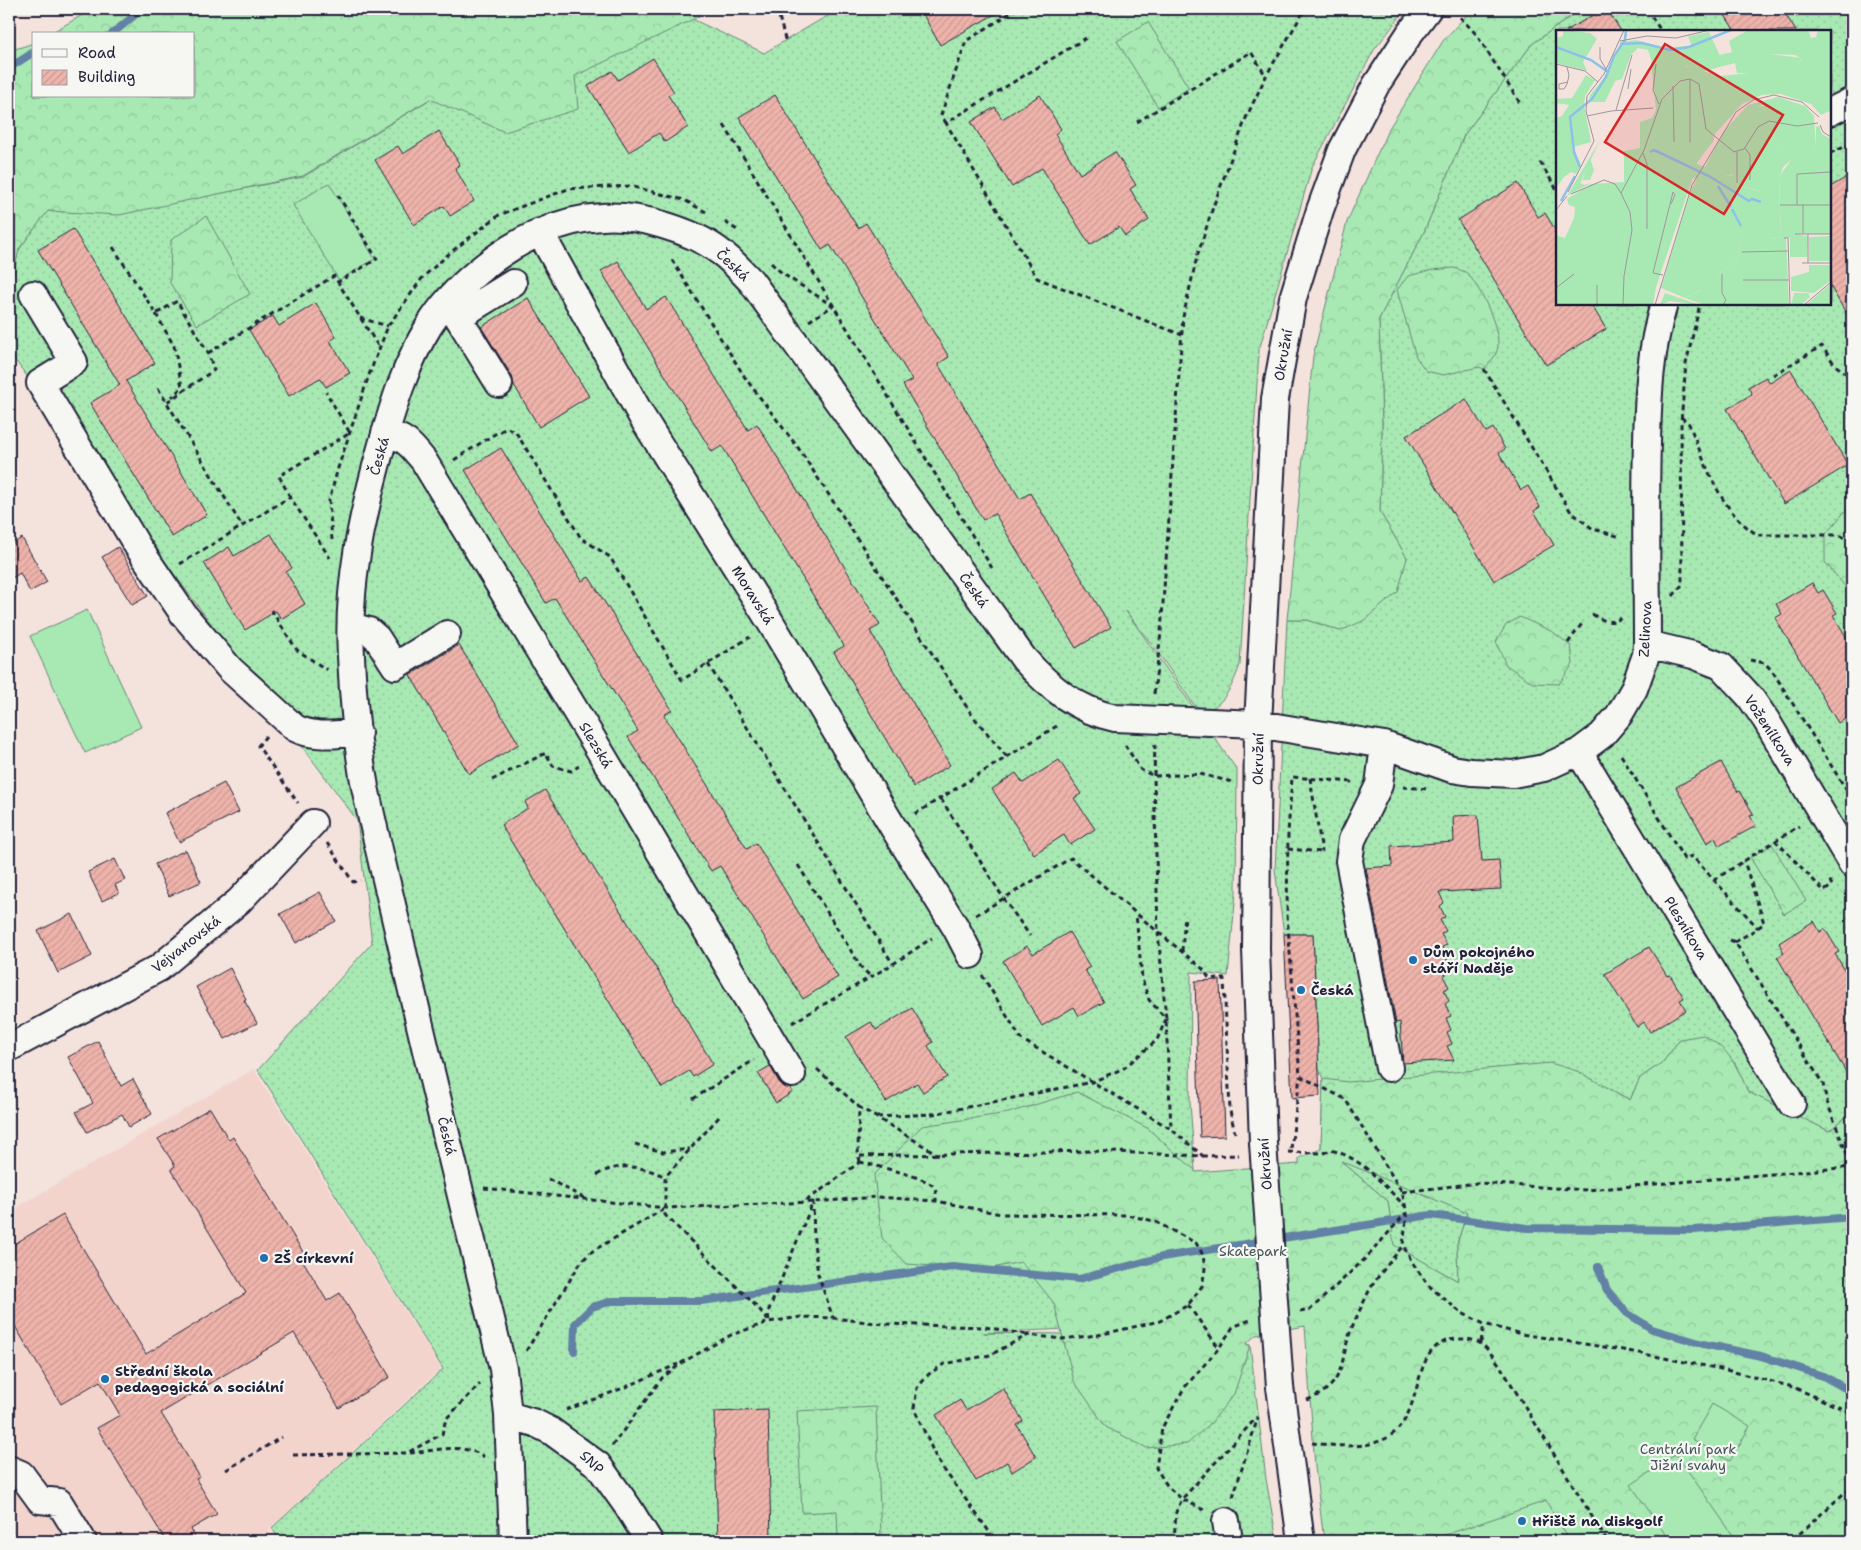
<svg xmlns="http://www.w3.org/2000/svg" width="1861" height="1550" font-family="'Shantell Sans',sans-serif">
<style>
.built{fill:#f2d4cd}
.grass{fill:url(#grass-dots);stroke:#658677;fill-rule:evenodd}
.forest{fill:url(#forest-crowns);stroke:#658677;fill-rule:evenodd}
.pitch{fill:#a8e9b3;stroke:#658677}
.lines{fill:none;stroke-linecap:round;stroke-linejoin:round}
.stream{stroke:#6281a4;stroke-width:8}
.building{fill:url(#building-hatch);stroke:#22223b}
.minor-casing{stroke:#22223b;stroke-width:30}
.path{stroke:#22223b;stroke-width:3;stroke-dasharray:5 4;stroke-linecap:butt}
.minor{stroke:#f6f6f2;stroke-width:26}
.minor-bridge-casing{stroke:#22223b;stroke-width:30;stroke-linecap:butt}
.minor-bridge{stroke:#f6f6f2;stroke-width:26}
.poi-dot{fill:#1f6fb2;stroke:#f6f6f2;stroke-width:2}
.labels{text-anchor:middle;stroke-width:4.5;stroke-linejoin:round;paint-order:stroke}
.street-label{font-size:14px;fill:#22223b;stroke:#f6f6f2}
.poi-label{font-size:14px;font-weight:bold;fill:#22223b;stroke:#f6f6f2;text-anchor:start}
.park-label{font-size:14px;fill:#445459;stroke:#f6f6f2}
.inset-river{fill:none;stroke:#8cc1ea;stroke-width:2.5}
.inset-road{fill:none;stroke:#a0959c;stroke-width:1}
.view{fill:#d62828;fill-opacity:0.15;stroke:#d62828;stroke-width:2.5}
.inset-edge{fill:none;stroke:#22223b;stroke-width:2.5}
</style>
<defs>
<pattern id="grass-dots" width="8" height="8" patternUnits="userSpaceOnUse" patternTransform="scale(1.25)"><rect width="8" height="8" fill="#a8e9b3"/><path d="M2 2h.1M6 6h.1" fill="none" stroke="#90c89b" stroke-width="1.8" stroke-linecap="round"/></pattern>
<pattern id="forest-crowns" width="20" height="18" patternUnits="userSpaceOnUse" patternTransform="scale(1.25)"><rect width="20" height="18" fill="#a8e9b3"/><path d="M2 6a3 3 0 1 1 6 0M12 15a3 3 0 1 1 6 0" fill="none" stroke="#90c89b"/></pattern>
<pattern id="building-hatch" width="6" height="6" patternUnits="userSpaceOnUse" patternTransform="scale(1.25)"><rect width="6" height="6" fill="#eeb3aa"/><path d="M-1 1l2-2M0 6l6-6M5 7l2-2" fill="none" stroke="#cc9a93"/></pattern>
</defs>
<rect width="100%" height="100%" fill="#f4e2dc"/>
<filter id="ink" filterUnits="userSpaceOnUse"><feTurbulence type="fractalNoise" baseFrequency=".02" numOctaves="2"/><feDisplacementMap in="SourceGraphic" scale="10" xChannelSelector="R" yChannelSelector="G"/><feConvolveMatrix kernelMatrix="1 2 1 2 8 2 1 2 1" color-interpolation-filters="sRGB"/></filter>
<g filter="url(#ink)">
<path class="built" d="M254,1069L441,1368L269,1530L275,1541H9V1212Z"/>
<path class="grass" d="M839,9H1406L1374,50L1312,167L1259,350L1240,665C1235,679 1224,708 1206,709C1202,709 1197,706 1194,705L1159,654L1126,611L1237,770L1236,892L1228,976L1191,972L1190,1103L1195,1170L1107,1327L984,1333L1146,1335L1250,1345L1266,1479L1277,1541H280L272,1528L443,1369L258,1070L372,943L357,820L9,352V264L47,211L121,213L303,177L429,100L692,19L764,53Z
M1581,9H1852V1112L1829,1131L1748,1092L1735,1063L1680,1039L1663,1062L1640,1078L1630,1100L1577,1071L1514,1065L1457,1244L1458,1281L1393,1245L1388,1201L1341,1161L1321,1149L1323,1079L1319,1069L1313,934H1284L1275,870L1287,620H1308L1340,631L1407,558L1380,512L1382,425L1379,319L1424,232L1464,135L1532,44ZM1557,31H1830V304H1557Z"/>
<path class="forest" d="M93,9H701L698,17L575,76L578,109L505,132L430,99L303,176L119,215L48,211L19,249L14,273L9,278V51L34,43V96H194V34H49Z
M1472,9H1581L1532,44L1464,135L1424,232L1379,319L1382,428L1380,512L1407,558L1398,592L1363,621L1340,631L1308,620H1287L1313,356L1347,222L1388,130L1443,41Z
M1148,22L1189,88L1158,107L1117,41Z
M206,216L250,294L197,325L170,283L171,240Z
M1454,268C1459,270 1465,271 1468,274C1481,289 1499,326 1498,346C1497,356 1490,362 1484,369L1479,367L1443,375L1426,371L1416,357L1397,290L1408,276L1432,270Z
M1852,503V595L1825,562V535Z
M1520,617L1553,632L1571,646L1573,664L1559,684L1533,683L1506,665L1496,642L1506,625Z
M1772,844L1806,901L1784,914L1750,857Z
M1703,1035C1730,1050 1736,1064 1748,1092L1829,1131L1852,1112V1541H1324L1315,1467L1305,1326L1256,1335L1246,1344L1250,1345L1234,1394L1210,1424L1187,1444L1147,1448L1106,1427L1074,1381L1054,1303L1021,1262L983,1270L907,1264L882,1238L874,1175L922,1126L1008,1113L1077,1092L1147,1128L1195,1170V1172L1299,1164V1158L1321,1149L1323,1079L1348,1082L1550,1063L1577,1071L1630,1100L1640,1078L1663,1062L1680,1039ZM1341,1161L1467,1213L1457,1244L1458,1281L1394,1245L1388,1201Z
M876,1407L881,1535L838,1537L837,1511L802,1513L797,1411Z"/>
<path class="pitch" d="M329,183L375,259L339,280L293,205Z
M87,610L141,727L85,753L30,636Z
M1712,1404L1750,1426L1730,1461L1692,1439Z
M1676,1454L1737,1541H1670L1631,1485Z
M1546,1501L1570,1541H1427Z"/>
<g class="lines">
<path class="stream" d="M112,34L142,9
M9,68L34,52
M1598,1267L1607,1290L1627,1313L1652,1329L1703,1344L1761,1356L1823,1376L1845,1388L1852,1394
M574,1351L575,1324L592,1307L612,1301H701L952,1267L1079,1279L1162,1257L1431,1215L1527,1228L1694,1230L1852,1217"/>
</g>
<path class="building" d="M920,9H1004L940,45Z
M1603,9H1607L1621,31H1566Z
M1721,9H1782L1796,31H1735Z
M653,58L674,92L668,95L688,127L665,142L659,133L629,152L588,86L612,71L618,80Z
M775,95L858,228L866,223L949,357L938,364L1020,499L1030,493L1111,627L1076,648L995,514L983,520L903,385L912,380L830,245L822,250L739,117Z
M1040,95L1061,129L1055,134L1080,174L1115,152L1136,185L1130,189L1149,220L1125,236L1119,227L1090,245L1042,168L1012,187L971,122L995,107L1002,119Z
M439,131L460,165L455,168L474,201L450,216L444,206L414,225L375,160L398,146L403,154Z
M1852,174V323L1830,286V187Z
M1518,183L1538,217L1545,213L1557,233V304H1591L1606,329L1546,365L1458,220Z
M73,229L155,363L126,381L207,515L172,537L90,403L120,385L38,250Z
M618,261L646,309L666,297L748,430L757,424L880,625L870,631L950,765L914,787L834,652L844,646L722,446L712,452L601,271Z
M528,298L589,396L539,427L514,385L512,376L481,327Z
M316,303L336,337L330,341L350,373L326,387L320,378L289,396L249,330L273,316L279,326Z
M1791,370L1848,465L1784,504L1727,409L1752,394L1748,387L1766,377L1770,383Z
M1466,399L1486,432L1493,428L1505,449L1499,453L1521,490L1528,486L1540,507L1534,511L1554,545L1494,581L1406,436Z
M501,448L582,581L589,577L672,710L664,715L747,849L756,843L838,977L803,999L720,866L711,871L628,737L638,731L555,598L546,603L465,470Z
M271,534L292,568L286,572L305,604L281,619L276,611L245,630L204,563L229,547L234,556Z
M22,538L47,582L30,592L20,573L9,580V546Z
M118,547L148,596L132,605L102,557Z
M1812,583L1818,593L1823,590L1837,613L1833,615L1852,646V715L1838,723L1775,618L1782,614L1776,604Z
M459,645L519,744L469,774L410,675Z
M1059,760L1081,794L1074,798L1095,829L1070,845L1064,835L1034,854L992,789L1016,773L1023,783Z
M1721,762L1738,792L1740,791L1754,815L1750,816L1756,826L1719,846L1715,838L1707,843L1676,787Z
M224,783L239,812L179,842L165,813Z
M545,790L674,997L673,998L713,1064L693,1077L689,1071L662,1088L501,825L528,808L525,802Z
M1478,815L1482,861L1499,860L1501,889L1439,892L1444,903L1440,906L1445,917L1440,920L1446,931L1441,934L1447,945L1442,947L1448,959L1443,962L1448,973L1443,976L1449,987L1444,990L1449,1001L1445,1004L1451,1016L1446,1018L1451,1030L1447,1032L1452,1044L1447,1046L1454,1060L1403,1063L1400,1022L1396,1023L1366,868L1392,866L1391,846L1454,842L1453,816Z
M186,850L201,882L169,896L155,864Z
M115,859L125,880L115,885L119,893L102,901L88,872Z
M320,892L336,921L296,943L280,914Z
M72,914L92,956L58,973L38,931Z
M1814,921L1820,932L1825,929L1839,952L1835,954L1852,982V1082L1777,957L1784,953L1779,943Z
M1069,932L1090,967L1085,970L1104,1002L1079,1016L1074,1007L1042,1026L1003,961L1027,946L1033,954Z
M1284,934H1313L1320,1096L1292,1098Z
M1649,947L1667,976L1670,975L1684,998L1680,1000L1686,1010L1650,1032L1644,1022L1637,1027L1605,974Z
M230,968L246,999L244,1000L257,1023L225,1039L196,987Z
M1220,980L1225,1136L1200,1137L1195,981Z
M912,1008L933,1042L928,1046L947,1077L923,1092L917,1083L886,1102L846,1037L871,1022L876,1030Z
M98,1041L121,1086L133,1079L152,1114L129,1127L122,1114L87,1132L76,1112L93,1103L68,1057Z
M770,1066L779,1082L784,1087L791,1089L793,1092L776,1103L758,1073Z
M210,1108L229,1140L233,1137L306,1257L302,1259L327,1301L340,1293L390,1377L339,1408L294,1333L161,1413L200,1477L196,1479L217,1514L191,1529L196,1541H166L97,1428L120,1415L100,1381L61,1404L9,1316V1247L63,1215L146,1354L246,1293L171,1169L175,1166L158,1139Z
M1003,1388L1023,1421L1017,1425L1036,1457L1012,1472L1007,1462L976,1481L936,1415L960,1400L966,1410Z
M768,1410L771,1540L718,1541L714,1412Z"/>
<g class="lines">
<defs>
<path id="minor" d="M1830,112L1852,101
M540,232L642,417L771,623L893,827L956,928L970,955
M33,294L74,362L40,383L138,547L184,615L230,669L295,728C315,738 335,734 358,733
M448,301L499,384
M458,317L513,283
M385,433C405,437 411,445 424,461L601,753L792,1074
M351,626L369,631L377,638L395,666L447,634
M1647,644L1693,655L1721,666L1737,683L1750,697L1766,720L1852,864
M1384,745L1379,785L1352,840L1349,861L1389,1068
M1579,752L1792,1104
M9,1048L159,968L239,901L313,823
M1263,1143L1256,949L1258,724L1275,399L1293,298L1320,210L1342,150L1376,85L1410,33L1428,9
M1280,1387L1301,1541
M508,1415L535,1423L551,1431L598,1465L628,1507L649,1541
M9,1469L21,1474L40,1500L59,1502L83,1541
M1226,1521L1229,1541
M513,1541L508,1415L503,1369C469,1227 433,1085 401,943C389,891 376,839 365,787C357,744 353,699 351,656C347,585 362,516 381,448C393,406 406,363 429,326C452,288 498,251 539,233C558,224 581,218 602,217C637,214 691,230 719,251C731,259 741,271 751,281L1024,659C1050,688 1077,710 1115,718L1258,724L1384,745L1452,769L1471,772L1513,774L1544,768L1557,762L1579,752L1602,735L1619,715L1634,689L1646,655L1647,644C1647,576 1645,510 1647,442C1648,396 1650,349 1664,304"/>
</defs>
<use href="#minor" class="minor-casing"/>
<path class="path" d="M777,9L786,43
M1458,9V15L1476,34L1520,103
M1647,9L1661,31
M1086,38L946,123L1037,278L1182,335
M1137,122L1251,52L1266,76
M946,123L941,115L966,41L1017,9
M724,125L992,568
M1830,153L1852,144
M1540,162L1557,190
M338,195L377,259L338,282
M725,222L740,232
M113,247L156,314L177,301L208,353L214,370L167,402
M672,260L746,379L799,449L972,715L1007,757
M771,263L783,274L833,306L809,321
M156,314L174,346L182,387L172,397
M360,318L388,326
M208,353L334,276L380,349
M1484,369L1571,512L1593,529L1621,537
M1773,375L1822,346L1835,365L1852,378
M158,388L242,526
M1681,417L1689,424C1706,464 1719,511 1758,535H1837L1852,540
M454,460L498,432L508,428L517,434L581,538L610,557L682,680L750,637
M290,497L279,476L350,433L326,392
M332,540L329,501L338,468L369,375L388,326L423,277L451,252L499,215L568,189L630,186L684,200L706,212
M180,564L290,497L330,558
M1673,596L1682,585L1681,422L1686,364L1700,304
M271,610L297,650L327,670
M1592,614C1602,620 1610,625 1621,618
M1568,643L1584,621
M1750,660L1765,663L1773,672L1852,799
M708,664L893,964
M1154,694L1161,632L1183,317L1197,257L1213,207L1246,118L1266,76L1305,9
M266,736L258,746L298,803
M1155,744L1154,776L1158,932L1203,969L1209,978L1224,979L1230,1111L1235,1133
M1125,745L1141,770L1154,776L1200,774L1232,782
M1621,755L1684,859L1692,856L1758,928
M1310,778L1322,852
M492,780L546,753L553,766L571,771L579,766
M1352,782L1292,777L1288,833L1287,915L1300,1076L1345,1099L1402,1192L1407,1213L1403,1245L1412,1262L1428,1285L1460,1312L1484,1324L1521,1334L1623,1350L1726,1370L1793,1387L1852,1413
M1403,787L1429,789
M941,799L1004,899L1030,936
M915,814L1060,724
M1775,840L1824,891L1832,886L1829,878
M327,843L353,882L360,880
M1288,849L1322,852
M798,865L861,967L871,977
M1714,880L1799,826
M976,915L1071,858L1158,932L1166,1019L1171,1129
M1730,940L1735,942L1823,1084L1827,1102L1852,1167
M1735,942L1758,928L1764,923L1744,861
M1182,951L1185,915
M982,975L1021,1039L1171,1129L1203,1156
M792,1023L893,964L932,938
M817,1069L859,1107
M693,1099L754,1060
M719,1117L665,1177V1215L760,1310L769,1322L768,1312L813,1202L814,1243L818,1274L833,1318
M877,1117L933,1114L1092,1082L1124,1068L1157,1040L1166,1019L1149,1000L1142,979L1136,914
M635,1144L663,1152L690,1149
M1291,1149L1300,1076
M1288,1152L1324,1153L1330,1150C1361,1156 1383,1185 1405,1206
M860,1156L1091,1151L1203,1156L1239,1155
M860,1162L858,1151L859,1107L939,1155
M860,1162C875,1166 924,1176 933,1186C937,1190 936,1195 936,1201
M597,1175C617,1162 645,1166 665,1177
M548,1179L584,1198
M484,1188L665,1208L813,1202L877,1197L936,1201L1001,1214L1127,1215L1154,1221L1196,1243L1203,1255L1205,1269L1202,1286L1188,1305L1160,1321L1098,1335L1062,1339L1028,1335L990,1355L944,1364L929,1374L917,1388L914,1408L937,1460L996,1541
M1402,1192L1478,1183L1587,1190L1852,1167
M806,1201L860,1162
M1188,1305L1219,1348
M1300,1312L1310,1310L1368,1256L1406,1213
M1481,1342L1484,1324
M526,1351L581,1262L591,1252L664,1209
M1307,1400C1347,1385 1339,1362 1351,1330C1356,1317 1363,1304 1369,1291C1378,1275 1392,1260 1403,1245
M566,1410L626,1387L678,1364
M1312,1443C1336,1446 1368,1450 1390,1436C1427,1411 1408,1342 1457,1339C1481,1338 1485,1346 1499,1364L1607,1541
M612,1446L662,1378L683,1362L731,1335L769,1322L801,1317L833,1318L885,1324L985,1327L1028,1335
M410,1453C434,1451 464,1442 484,1457
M293,1455L407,1453L442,1434L446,1419L480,1384
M226,1470L282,1437
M1233,1497L1258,1417
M1204,1510L1182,1499L1168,1487L1156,1468L1162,1428L1184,1388L1219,1348L1233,1327L1250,1320
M1174,1541L1176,1512L1182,1499L1257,1417
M1794,1541L1796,1537L1852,1486"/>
<use href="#minor" class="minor"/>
<defs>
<path id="minor-bridge" d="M1263,1143L1280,1387"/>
</defs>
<use href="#minor-bridge" class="minor-bridge-casing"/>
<use href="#minor-bridge" class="minor-bridge"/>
</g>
</g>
<g class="poi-dot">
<circle cx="1413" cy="960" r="5"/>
<circle cx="1301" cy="990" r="5"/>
<circle cx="264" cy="1258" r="5"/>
<circle cx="105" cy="1379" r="5"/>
<circle cx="1522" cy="1521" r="5"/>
</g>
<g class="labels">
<g class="street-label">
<text transform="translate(733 265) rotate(43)" y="5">Česká</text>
<text transform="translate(1283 355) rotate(-80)" y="5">Okružní</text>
<text transform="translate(379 456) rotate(-74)" y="5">Česká</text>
<text transform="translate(974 590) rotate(54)" y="5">Česká</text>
<text transform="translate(753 595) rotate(58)" y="5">Moravská</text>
<text transform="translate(1645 629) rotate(-87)" y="5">Zelinova</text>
<text transform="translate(1770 730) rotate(57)" y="5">Voženílkova</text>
<text transform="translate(596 745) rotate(59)" y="5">Slezská</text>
<text transform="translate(1258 759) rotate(-89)" y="5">Okružní</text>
<text transform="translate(1686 928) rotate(59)" y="5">Plesníkova</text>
<text transform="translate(186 944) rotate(-38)" y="5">Vejvanovská</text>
<text transform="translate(447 1136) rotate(76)" y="5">Česká</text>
<text transform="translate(1265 1164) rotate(-94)" y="5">Okružní</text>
<text transform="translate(592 1462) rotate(44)" y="5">SNP</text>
</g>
<g class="poi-label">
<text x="1423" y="957">Dům pokojného<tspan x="1423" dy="16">stáří Naděje</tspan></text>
<text x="1311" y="995">Česká</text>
<text x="274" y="1263">ZŠ církevní</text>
<text x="115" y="1376">Střední škola<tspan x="115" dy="16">pedagogická a sociální</tspan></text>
<text x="1532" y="1526">Hřiště na diskgolf</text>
</g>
<g class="park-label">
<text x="1253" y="1256">Skatepark</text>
<text x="1688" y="1454">Centrální park<tspan x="1688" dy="16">Jižní svahy</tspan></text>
</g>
</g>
<g transform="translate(1556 30)">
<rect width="275" height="275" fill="#f4e2dc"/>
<path d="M7,0L34,3L41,9L27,32L31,41L0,33V8L7,6ZM153,2L164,26L141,30L132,6ZM214,24L245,28L242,38L248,52L263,71L275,69L274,81L265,85L255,74L225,64L206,65L186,74L158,105V110L140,134L128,141L137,147L100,257L97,275H0V205L9,208L18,188L19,177L13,175L11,169L35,154L68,152V121L84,118V92L96,88L100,80L95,32L104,29L164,46L193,43ZM215,74L249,76L258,86L260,118L237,122L222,116L206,161L182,156L176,144L153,151L149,137L167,102L177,99L184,87L197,78ZM44,110L24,153L28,155L35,153L11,166ZM235,130H275V204H238L252,206L251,227H234V208H230L233,275H157L162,263L161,245L180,231L187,203H213L216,209L225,207L223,147ZM275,206V231H253V207ZM253,235H275L274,251L258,263L235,261V247L253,242ZM238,263H252L254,267L245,275H235Z" fill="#a8e9b3"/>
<path d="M192,0H252L255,8L260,7L262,0H275V69L259,72L256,69L253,58H249L248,52L239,45L245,29L239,25L214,24L215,35L193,43H181L179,33L141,43L132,36H121L104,29L96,32L92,20L82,18L75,25L66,49L59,51L49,72H33L34,65L48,48L65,12L80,10L109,18L138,15L142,30L176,22L173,11ZM30,45L39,50L29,66L28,75L35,112L17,117L25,136L20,144L15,142L8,147L0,158V88L6,86L13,75L0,73V69L16,68ZM222,67L249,76L205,75L188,85L192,87L190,93L185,92L184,87L175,105L167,102L192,75ZM263,96L266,104L275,109V130H235L227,137L223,150L225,207L215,209L213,203H187L180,231L161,245L165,275H149L129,268L145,260L133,165L141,148L126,150V133L118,129L119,122L136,124L141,134L149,137L152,133L170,146L178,145L182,156L204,161L200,156L204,142L202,133L205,118L222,116L238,121L260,118V97ZM20,191L43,201L35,218L9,208L12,202L19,205L23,202L18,195ZM62,207L70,212L66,235L60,238L52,232ZM273,255L275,275H250ZM109,263L144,275L114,271L104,275Z" fill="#a8e9b3"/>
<path d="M29,84L34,112L17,115L12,87ZM34,128L38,140L34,150H27L25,154ZM133,165L150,168V257L129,268L105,258Z" fill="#a8e9b3"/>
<path class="inset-river" d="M64,14L86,13L114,20L133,17L175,0M0,17L35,30L52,42M94,122L98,120L153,146L193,171L196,169L205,172M24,137L18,122L14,87L36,69L50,47L58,26L69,10L70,0M162,156L175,177M5,171L19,146M176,179L185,196"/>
<path class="inset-road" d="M64,11L91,6L120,8L154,0M44,17V29L50,39M0,34L29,41L42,52M100,34L97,60L103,74M11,37L13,45L12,50L11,54L8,59H3V54L12,52M117,56L118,112M72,59L75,39M60,80L76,25M31,86L55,81L97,78M264,95L267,102L275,107M134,112V49M189,118L194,125V150M181,122V153M87,123L91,134V199M12,162L38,111L30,81L31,66L48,44L68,0M65,163L88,120L106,69L124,51L134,49L143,54L150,99L178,122L188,119L202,97L213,91L241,96L262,93M15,164L48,150L59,154L65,163L74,182L76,200L68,246L67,275M224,175H275M241,175V144L275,142M247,175V203M0,180L11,166M239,204H275M252,204V233M228,208H232L234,275M186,222L232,221M246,233H275M166,244V263L170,270L167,275M107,245L97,243L117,162L119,165L115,174M187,250H233M41,255V275M0,258L18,244M99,275L136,155L180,82L197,70L218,65L246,72L263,87M248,275L275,252"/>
<path class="view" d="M109,14L227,85L168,184L49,112Z"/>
<rect width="275" height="275" class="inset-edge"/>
</g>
<rect width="1861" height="1550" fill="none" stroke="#f6f6f2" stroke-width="30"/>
<rect x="15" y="15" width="1831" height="1520" fill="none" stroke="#22223b" stroke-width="2" filter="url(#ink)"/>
<rect x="32" y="32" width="162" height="65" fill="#f6f6f2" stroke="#a1a1a9"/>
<rect x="42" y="49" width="25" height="8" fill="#f6f6f2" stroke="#a1a1a9"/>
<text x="78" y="58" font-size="15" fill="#22223b">Road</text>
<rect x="42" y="70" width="25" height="15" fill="url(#building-hatch)" stroke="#a1a1a9"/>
<text x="78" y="82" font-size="15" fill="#22223b">Building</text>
</svg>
